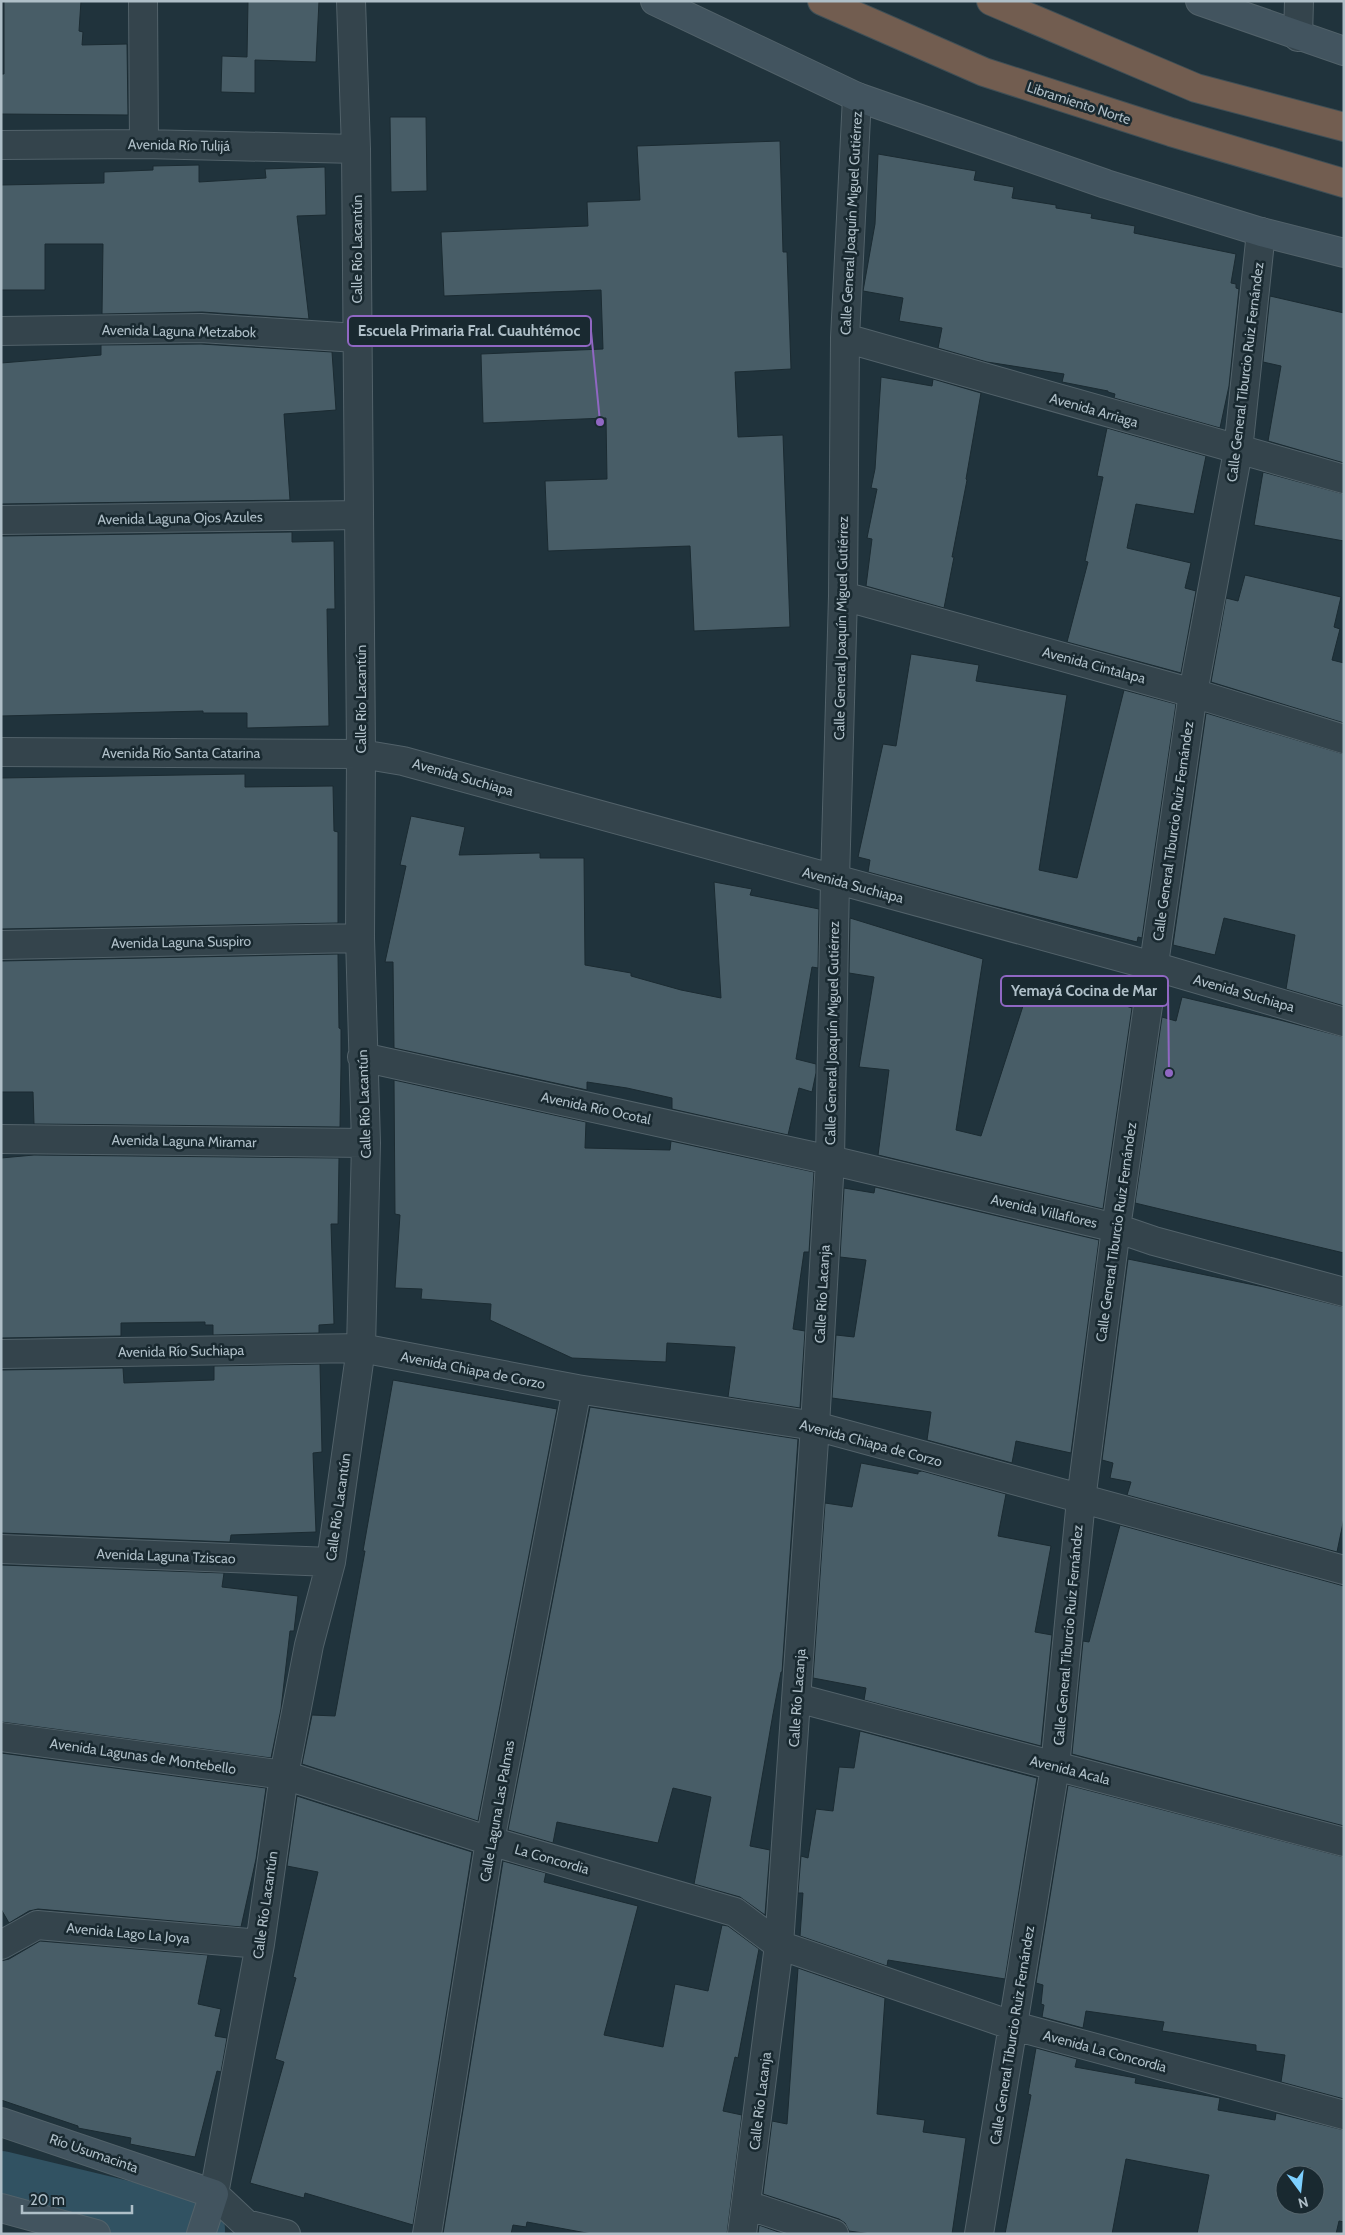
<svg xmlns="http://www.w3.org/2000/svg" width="1345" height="2235" font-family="Cabin,sans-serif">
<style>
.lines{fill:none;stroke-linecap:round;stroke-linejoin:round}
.river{stroke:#315262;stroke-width:66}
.building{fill:#485d67;stroke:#1b2b32;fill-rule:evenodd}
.street-casing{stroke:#52626a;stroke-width:30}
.secondary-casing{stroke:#52626a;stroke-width:30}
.highway-casing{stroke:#3f4f56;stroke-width:30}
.street{stroke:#34444c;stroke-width:28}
.secondary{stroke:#42545f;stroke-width:28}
.highway{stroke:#725d50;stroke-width:28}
.labels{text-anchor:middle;stroke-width:5;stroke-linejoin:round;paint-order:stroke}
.street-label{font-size:14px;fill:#afbfc8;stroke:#192930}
.leader{fill:none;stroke:#9067c3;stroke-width:2}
.callout-dot{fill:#9067c3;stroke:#192930;stroke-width:2}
.callout{fill:#192930;stroke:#9067c3;stroke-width:2}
.callout-label{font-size:15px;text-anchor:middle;font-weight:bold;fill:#afbfc8}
</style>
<rect width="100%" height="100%" fill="#20333c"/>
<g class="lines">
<path class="river" d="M1,2184L192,2230"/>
</g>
<path class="building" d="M4,1H81L79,31L83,32L82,45L127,44L128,115L1,114V74H4Z
M248,1H319L316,62L255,60V93L221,92L222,56L247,57Z
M390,117H426L427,191L391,192Z
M780,141L783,252H787L791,369L735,372L738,437L783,435L790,627L694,631L690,546L548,551L545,481L607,479L606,418L483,423L481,354L603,349L601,290L444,296L441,232L588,226L587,202L640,200L637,146Z
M878,154L976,171L974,180L1014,187L1012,198L1056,205V208L1092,214L1091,218L1135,226L1134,233L1236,254L1231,283L1236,284V288L1239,289L1229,386L1220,428L1114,398L1115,394L1108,392V391L1062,382L1064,374L987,362L938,348L942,328L899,321L903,298L863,291L875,224Z
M199,165V182L266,178L265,169L325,167L326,215L297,216L309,319L202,312L102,314L103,244H45V290H1V185L104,183V172L153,170V166Z
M1270,296L1344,313V463L1268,441L1281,366L1263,362Z
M201,344L332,352L336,410L284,414L290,500L1,504V363L101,355V345Z
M881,377L932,386L933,379L981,393L966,479L967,480L952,557H954L944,608L866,586L872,539L867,538L877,489L871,488L875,469Z
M1107,428L1206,456L1194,514L1136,504L1127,548L1191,563L1185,588L1196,591L1181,673L1067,642L1088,562L1085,561L1103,477L1097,476Z
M1263,472L1344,494V541L1254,525Z
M292,532V542L334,541L335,609H327L329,726L247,728V713H203V711L1,716V536Z
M1245,575L1341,597L1334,627L1340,629L1332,660L1344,663V723L1211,682L1226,598L1238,601Z
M911,654L979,665L976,681L1067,695L1039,870L1077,878L1124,690L1176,704L1142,938L1138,937L1137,942L986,904L868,872L870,860L858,857L883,744L896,746Z
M1206,713L1344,754V1006L1286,989L1295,935L1224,918L1215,955L1173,945Z
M245,774V787L333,786L334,831L338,832V923L1,929V778Z
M411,816L465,827L459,855L540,853V858H584L585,965L631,973V976L681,990L721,998L714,882L752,889L750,895L819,909L818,968L812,967L796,1059L816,1064V1073L812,1092L799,1088L788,1135L672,1109V1098L627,1088L587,1082V1090L394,1048L393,962H385L406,866L400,865Z
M850,918L983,959L956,1130L981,1136L1033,975L1084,990L1086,985L1120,995L1117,1003L1132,1008L1103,1209L878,1155L889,1070L859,1067L874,977L849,973Z
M338,954L339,1028L341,1029V1066L340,1127L34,1124L33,1092H1V961Z
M1182,997L1280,1020L1344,1037V1253L1135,1203L1162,1017L1176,1021Z
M394,1080L586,1122L585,1148L670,1150L671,1141L814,1172L809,1252H804L793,1329L805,1331L800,1408L728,1397L735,1347L667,1343L666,1362L572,1358L490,1320L491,1304L421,1299L422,1289L395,1288L400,1215L395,1214Z
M34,1155L339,1158L338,1224H331L334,1324L319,1325V1333L213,1335V1325H205V1322L121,1323V1336L1,1338V1158Z
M875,1187L1099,1240L1071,1453L1016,1441L1012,1463L927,1440L931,1412L832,1398L836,1335L854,1337L866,1260L840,1257L844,1188L874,1193Z
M1128,1259L1264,1287L1344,1307V1518L1337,1552L1127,1495L1131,1482L1110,1478L1113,1463L1102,1460Z
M320,1364L322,1452L313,1453L316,1532L231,1535L230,1542L1,1533V1370L123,1368L124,1383L214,1380V1366Z
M393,1380L557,1409L478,1821L302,1764L312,1715L335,1716L365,1551H363Z
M590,1407L798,1439L782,1672H781L773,1714L750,1846L770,1850L765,1915L740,1897L694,1884L711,1797L673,1788L658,1843L557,1822L553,1843L508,1830Z
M861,1463L918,1474V1472L922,1471L1006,1494L998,1536L1051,1546L1035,1632L1052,1635L1041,1746L864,1700L866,1688L813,1678L825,1503L852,1507Z
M1120,1525L1344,1586V1826L1072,1754L1083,1641L1089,1642Z
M1,1565L224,1573L222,1587L298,1596L294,1631H290L281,1709L271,1758L1,1722Z
M860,1731L1037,1778L1005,1979L888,1960L887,1966L800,1936L803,1893H798L801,1856L808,1858L816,1809L833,1811L839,1767L854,1768Z
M1,1753L266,1788L256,1859L241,1927L38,1909L29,1911L9,1923L1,1909Z
M1068,1785L1344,1857V2099L1281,2082L1285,2055L1256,2051V2045L1162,2031L1164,2022L1086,2011L1083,2028L1042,2017L1044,2005L1041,2004L1043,1985L1036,1983Z
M297,1796L472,1852L413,2225L305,2193L304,2198L250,2183L284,2062L275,2059L296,1978L293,1977L318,1872L287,1866Z
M503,1861L546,1873L544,1882L638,1906L604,2035L663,2047L675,1984L708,1991L722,1925L728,1926L759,1949L738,2058L735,2057L723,2111L742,2115L727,2234H592L527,2222L526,2227L513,2225L511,2234H443Z
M40,1941L208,1955L198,2004L221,2009L215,2036L227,2038L221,2072L217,2071L195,2157L130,2144L131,2138L78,2128V2126L1,2100V1961L9,1959Z
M798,1968L885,1998L877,2114L925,2120L923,2132L966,2138L952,2234H871L849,2231L845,2223L839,2219L763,2194L772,2121L787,2124Z
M1036,2048L1077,2059L1075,2067L1136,2078L1135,2083L1220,2098L1218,2110L1275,2120L1276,2113L1344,2130V2222L1339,2221L1336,2234H1197L1209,2175L1126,2159L1112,2234H1005L1031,2095L1028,2094ZM1285,2175H1315V2205H1285Z
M759,2225L784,2234H758Z"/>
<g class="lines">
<defs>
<path id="street" d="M143,1L144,144
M1298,37L1299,1
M1,145L144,144L356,149
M1,331L201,328L357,338
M845,338L1344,479
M1,520L359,515
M843,596L1193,693L1344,739
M1,752L361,754L403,761L1153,966L1344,1022
M1,945L360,938
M362,1057L830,1160L1116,1228L1154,1241L1344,1292
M1,1139L366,1143
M1,1354L361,1348L577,1389L815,1426L1344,1570
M1,1549L331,1562
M797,1698C979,1747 1162,1793 1344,1842
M1,1737L284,1775L490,1841L735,1912L779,1945L1014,2026L1344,2115
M1,1945L37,1925L260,1944
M747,2205L834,2234
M286,2234L246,2224L214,2194L260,1944L284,1775L309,1645L331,1562L361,1348L366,1143L360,938L361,754L356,149L351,1
M427,2234L490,1841L577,1389
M742,2234L779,1945L815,1426L830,1160L835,880L843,596L845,338L857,97
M979,2234L1055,1767L1081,1500L1116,1228L1193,693L1238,451L1261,232"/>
<path id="secondary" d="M655,1L857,97L1106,184L1261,232L1344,253
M1200,1L1344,51
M1,2122L214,2194L201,2234
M1,2208L96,2234"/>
<path id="highway" d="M822,1L984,72L1171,132L1344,183
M991,1L1196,88L1344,127"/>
</defs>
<use href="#street" class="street-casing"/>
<use href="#secondary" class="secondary-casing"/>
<use href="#highway" class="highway-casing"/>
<use href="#street" class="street"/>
<use href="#secondary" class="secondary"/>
<use href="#highway" class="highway"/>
</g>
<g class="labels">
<g class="street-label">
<text transform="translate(1079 103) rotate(18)" y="5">Libramiento Norte</text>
<text transform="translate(179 145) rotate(1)" y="5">Avenida Río Tulijá</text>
<text transform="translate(851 223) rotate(-87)" y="5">Calle General Joaquín Miguel Gutiérrez</text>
<text transform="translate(357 249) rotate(-90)" y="5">Calle Río Lacantún</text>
<text transform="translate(179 331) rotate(1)" y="5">Avenida Laguna Metzabok</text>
<text transform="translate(1245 372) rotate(-83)" y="5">Calle General Tiburcio Ruiz Fernández</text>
<text transform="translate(1094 410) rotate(16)" y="5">Avenida Arriaga</text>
<text transform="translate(180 518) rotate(-1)" y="5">Avenida Laguna Ojos Azules</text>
<text transform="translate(841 628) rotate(-89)" y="5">Calle General Joaquín Miguel Gutiérrez</text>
<text transform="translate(1094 665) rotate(15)" y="5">Avenida Cintalapa</text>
<text transform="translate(361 699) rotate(-90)" y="5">Calle Río Lacantún</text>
<text x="181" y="758">Avenida Río Santa Catarina</text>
<text transform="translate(463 777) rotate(16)" y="5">Avenida Suchiapa</text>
<text transform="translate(1173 831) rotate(-82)" y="5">Calle General Tiburcio Ruiz Fernández</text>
<text transform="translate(853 885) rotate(15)" y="5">Avenida Suchiapa</text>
<text transform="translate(181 942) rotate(-1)" y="5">Avenida Laguna Suspiro</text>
<text transform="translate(1244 993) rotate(16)" y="5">Avenida Suchiapa</text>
<text transform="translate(832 1033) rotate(-89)" y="5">Calle General Joaquín Miguel Gutiérrez</text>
<text transform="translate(364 1104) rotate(-92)" y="5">Calle Río Lacantún</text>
<text transform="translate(596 1108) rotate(12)" y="5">Avenida Río Ocotal</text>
<text transform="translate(184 1141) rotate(1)" y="5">Avenida Laguna Miramar</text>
<text transform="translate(1044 1211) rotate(13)" y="5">Avenida Villaflores</text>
<text transform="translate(1116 1232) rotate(-82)" y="5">Calle General Tiburcio Ruiz Fernández</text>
<text transform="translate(822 1294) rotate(-87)" y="5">Calle Río Lacanja</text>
<text transform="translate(181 1351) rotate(-1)" y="5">Avenida Río Suchiapa</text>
<text transform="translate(473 1370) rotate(11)" y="5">Avenida Chiapa de Corzo</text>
<text transform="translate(871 1443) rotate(15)" y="5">Avenida Chiapa de Corzo</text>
<text transform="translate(338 1507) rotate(-82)" y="5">Calle Río Lacantún</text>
<text transform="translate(166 1556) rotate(2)" y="5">Avenida Laguna Tziscao</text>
<text transform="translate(1068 1635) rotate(-85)" y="5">Calle General Tiburcio Ruiz Fernández</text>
<text transform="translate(797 1698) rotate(-86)" y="5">Calle Río Lacanja</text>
<text transform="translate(143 1756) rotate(8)" y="5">Avenida Lagunas de Montebello</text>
<text transform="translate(1070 1770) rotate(14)" y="5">Avenida Acala</text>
<text transform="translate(497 1811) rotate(-80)" y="5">Calle Laguna Las Palmas</text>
<text transform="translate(552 1859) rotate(16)" y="5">La Concordia</text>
<text transform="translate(265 1905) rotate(-82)" y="5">Calle Río Lacantún</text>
<text transform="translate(128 1933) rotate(5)" y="5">Avenida Lago La Joya</text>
<text transform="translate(1012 2035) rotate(-81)" y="5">Calle General Tiburcio Ruiz Fernández</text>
<text transform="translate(1105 2051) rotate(15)" y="5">Avenida La Concordia</text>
<text transform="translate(760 2101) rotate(-83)" y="5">Calle Río Lacanja</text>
<text transform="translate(94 2153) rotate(19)" y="5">Río Usumacinta</text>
</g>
</g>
<path class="leader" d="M600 422L591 331M1169 1073L1168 991"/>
<g class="callout-dot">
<circle cx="600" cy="422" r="5"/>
<circle cx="1169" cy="1073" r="5"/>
</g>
<g class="callout">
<rect x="348" y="316" width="243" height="30" rx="5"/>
<rect x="1001" y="976" width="167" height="30" rx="5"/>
</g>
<g class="callout-label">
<text x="469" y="336">Escuela Primaria Fral. Cuauhtémoc</text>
<text x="1084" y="996">Yemayá Cocina de Mar</text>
</g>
<rect width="1345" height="2235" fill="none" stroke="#afbfc8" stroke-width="5"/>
<g transform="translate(1300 2190) rotate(165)"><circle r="24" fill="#192930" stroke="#55656d"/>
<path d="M0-4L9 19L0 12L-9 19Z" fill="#7dd0ff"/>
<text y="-8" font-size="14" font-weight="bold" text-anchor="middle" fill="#afbfc8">N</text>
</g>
<path d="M22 2205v8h110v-8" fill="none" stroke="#afbfc8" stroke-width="2.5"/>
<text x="30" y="2205" font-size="15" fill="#afbfc8" stroke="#192930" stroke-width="4" paint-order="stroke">20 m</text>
</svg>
